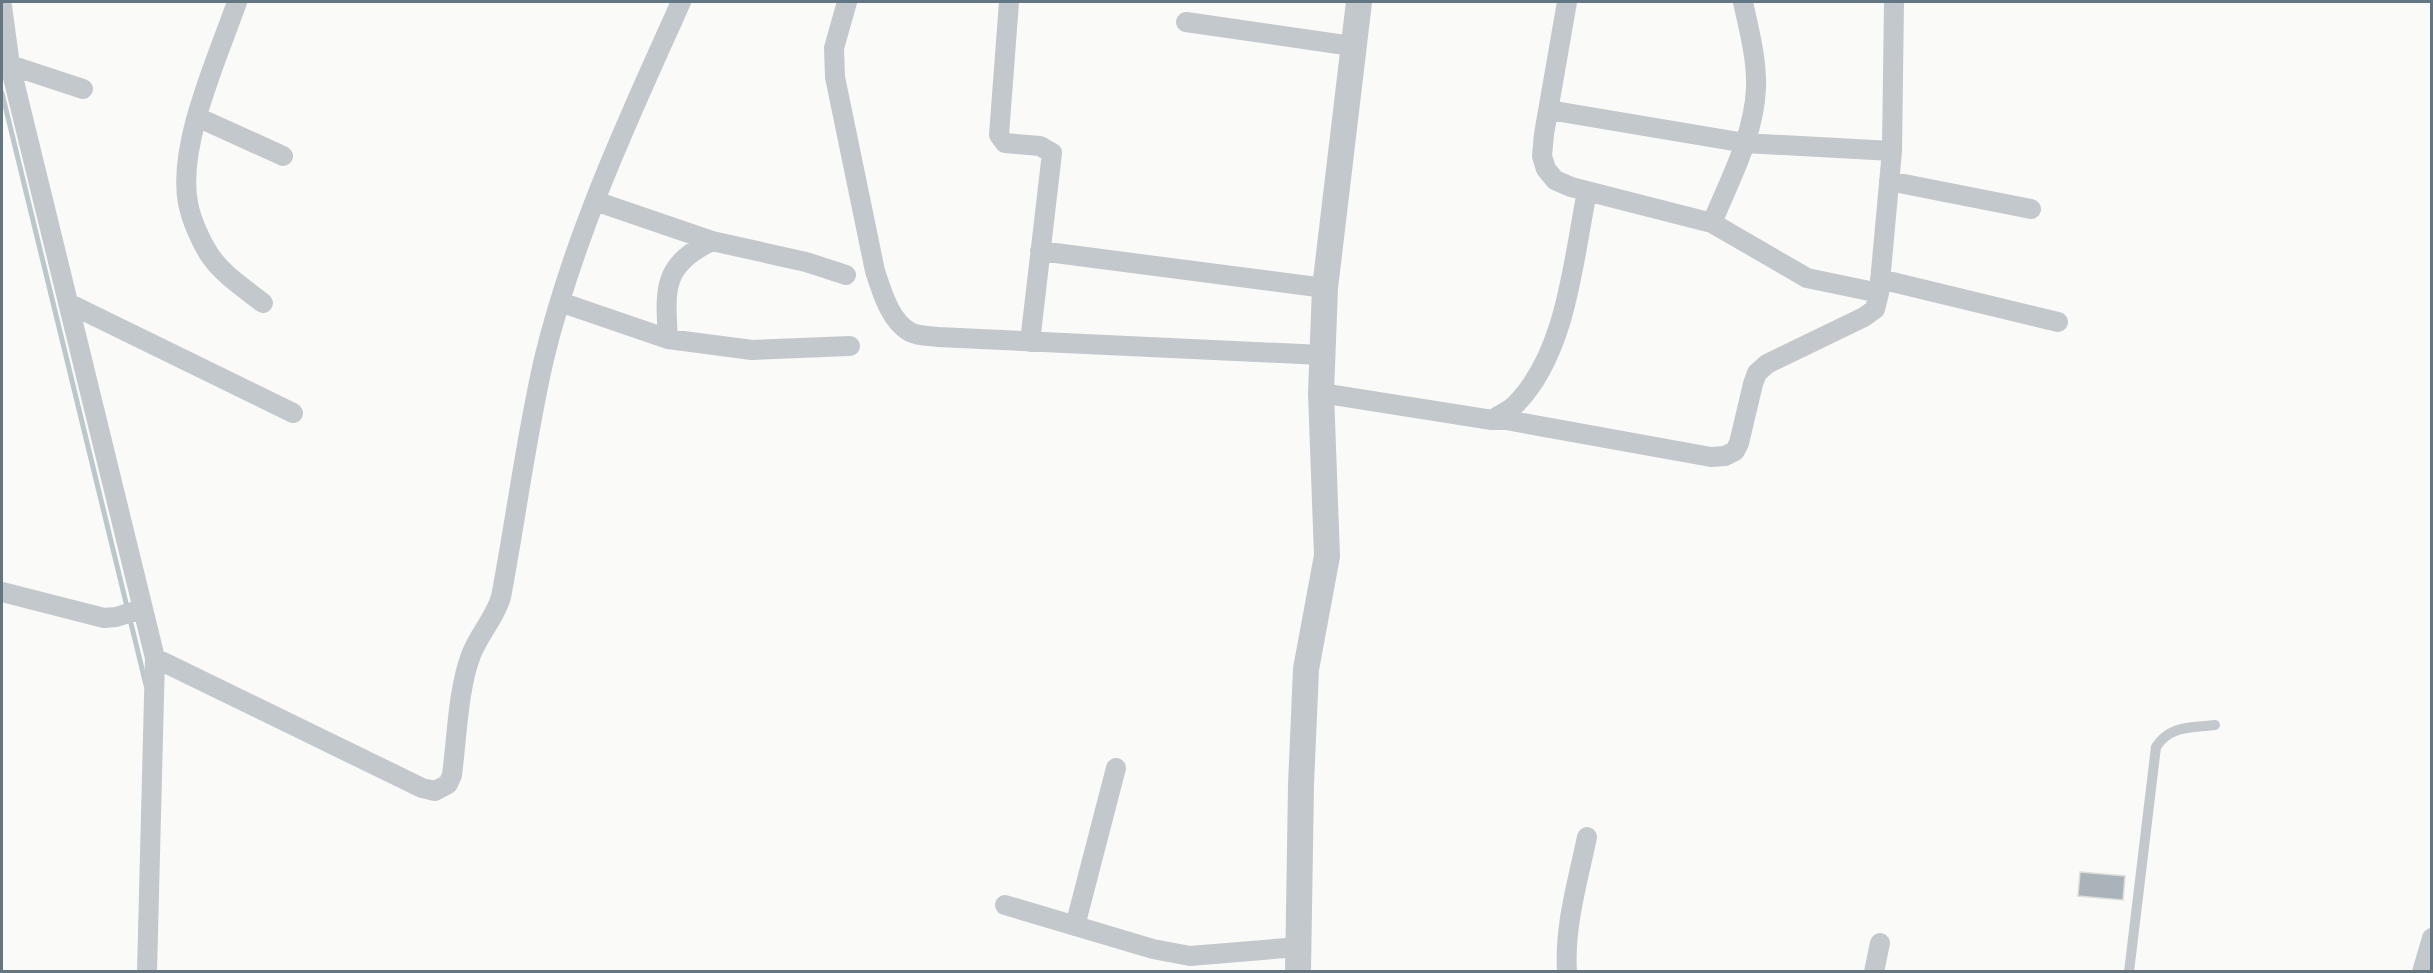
<svg xmlns="http://www.w3.org/2000/svg" width="2433" height="973" font-family="'DM Sans',sans-serif">
<style>
.lines{fill:none;stroke-linecap:round;stroke-linejoin:round}
.stream{stroke:#bbc7cb;stroke-width:5}
.building{fill:#aab3b9;stroke:#dcdcda;stroke-width:1.5}
.service{stroke:#c3c8cc;stroke-width:10}
.minor{stroke:#c3c8cc;stroke-width:20}
.tertiary{stroke:#c3c8cc;stroke-width:26}
</style>
<rect width="100%" height="100%" fill="#fafaf8"/>
<g class="lines">
<path class="stream" d="M2,93L146,685"/>
</g>
<path class="building" d="M2080,872L2125,876L2123,900L2078,896Z"/>
<g class="lines">
<path class="service" d="M2129,972L2156,747C2170,725 2191,728 2215,725"/>
<path class="minor" d="M237,2C218,57 177,145 188,203C191,219 200,240 209,254C222,274 244,288 263,303
M847,2L834,48L835,77L875,271C882,292 890,321 910,332C917,336 930,336 938,337L1322,355
M1009,2L999,135L1005,143L1040,146L1052,153L1030,342
M1567,2L1544,134L1542,156L1546,169L1555,180L1571,187L1712,223L1807,278L1879,293
M2,6L10,65L155,658L147,972
M1186,22L1352,46
M10,65L83,89
M1549,110L1745,143L1892,151
M197,117L283,156
M1889,181L2031,209
M595,201L712,241L806,262L846,275
M1712,223C1730,179 1754,136 1756,88C1757,59 1749,30 1743,2
M1040,251L1325,288
M1880,279L2058,322
M560,302L668,339L752,350L850,346
M68,303L293,413
M668,339C665,289 662,265 712,241
M1321,393L1492,420H1506L1711,457L1725,456L1735,451L1739,443L1753,384L1757,373L1767,364L1864,317L1875,309L1879,293L1892,151L1894,2
M1492,420C1499,415 1509,411 1515,405C1567,353 1573,260 1587,192
M2,592L104,618L116,617L142,609
M155,658L422,788L435,791L448,784L452,775C457,737 458,689 471,655C479,634 495,618 501,597C516,518 526,437 544,359C574,235 629,117 681,2
M1005,905L1153,949L1190,956L1298,947
M1075,926L1116,768
M1567,972C1564,926 1578,881 1587,837
M1874,972L1880,943
M2422,972L2432,938"/>
<path class="tertiary" d="M1298,972L1301,785L1306,669L1327,556L1321,393L1325,288L1359,2"/>
</g>
<rect width="2433" height="973" fill="none" stroke="#657683" stroke-width="6"/>
</svg>
